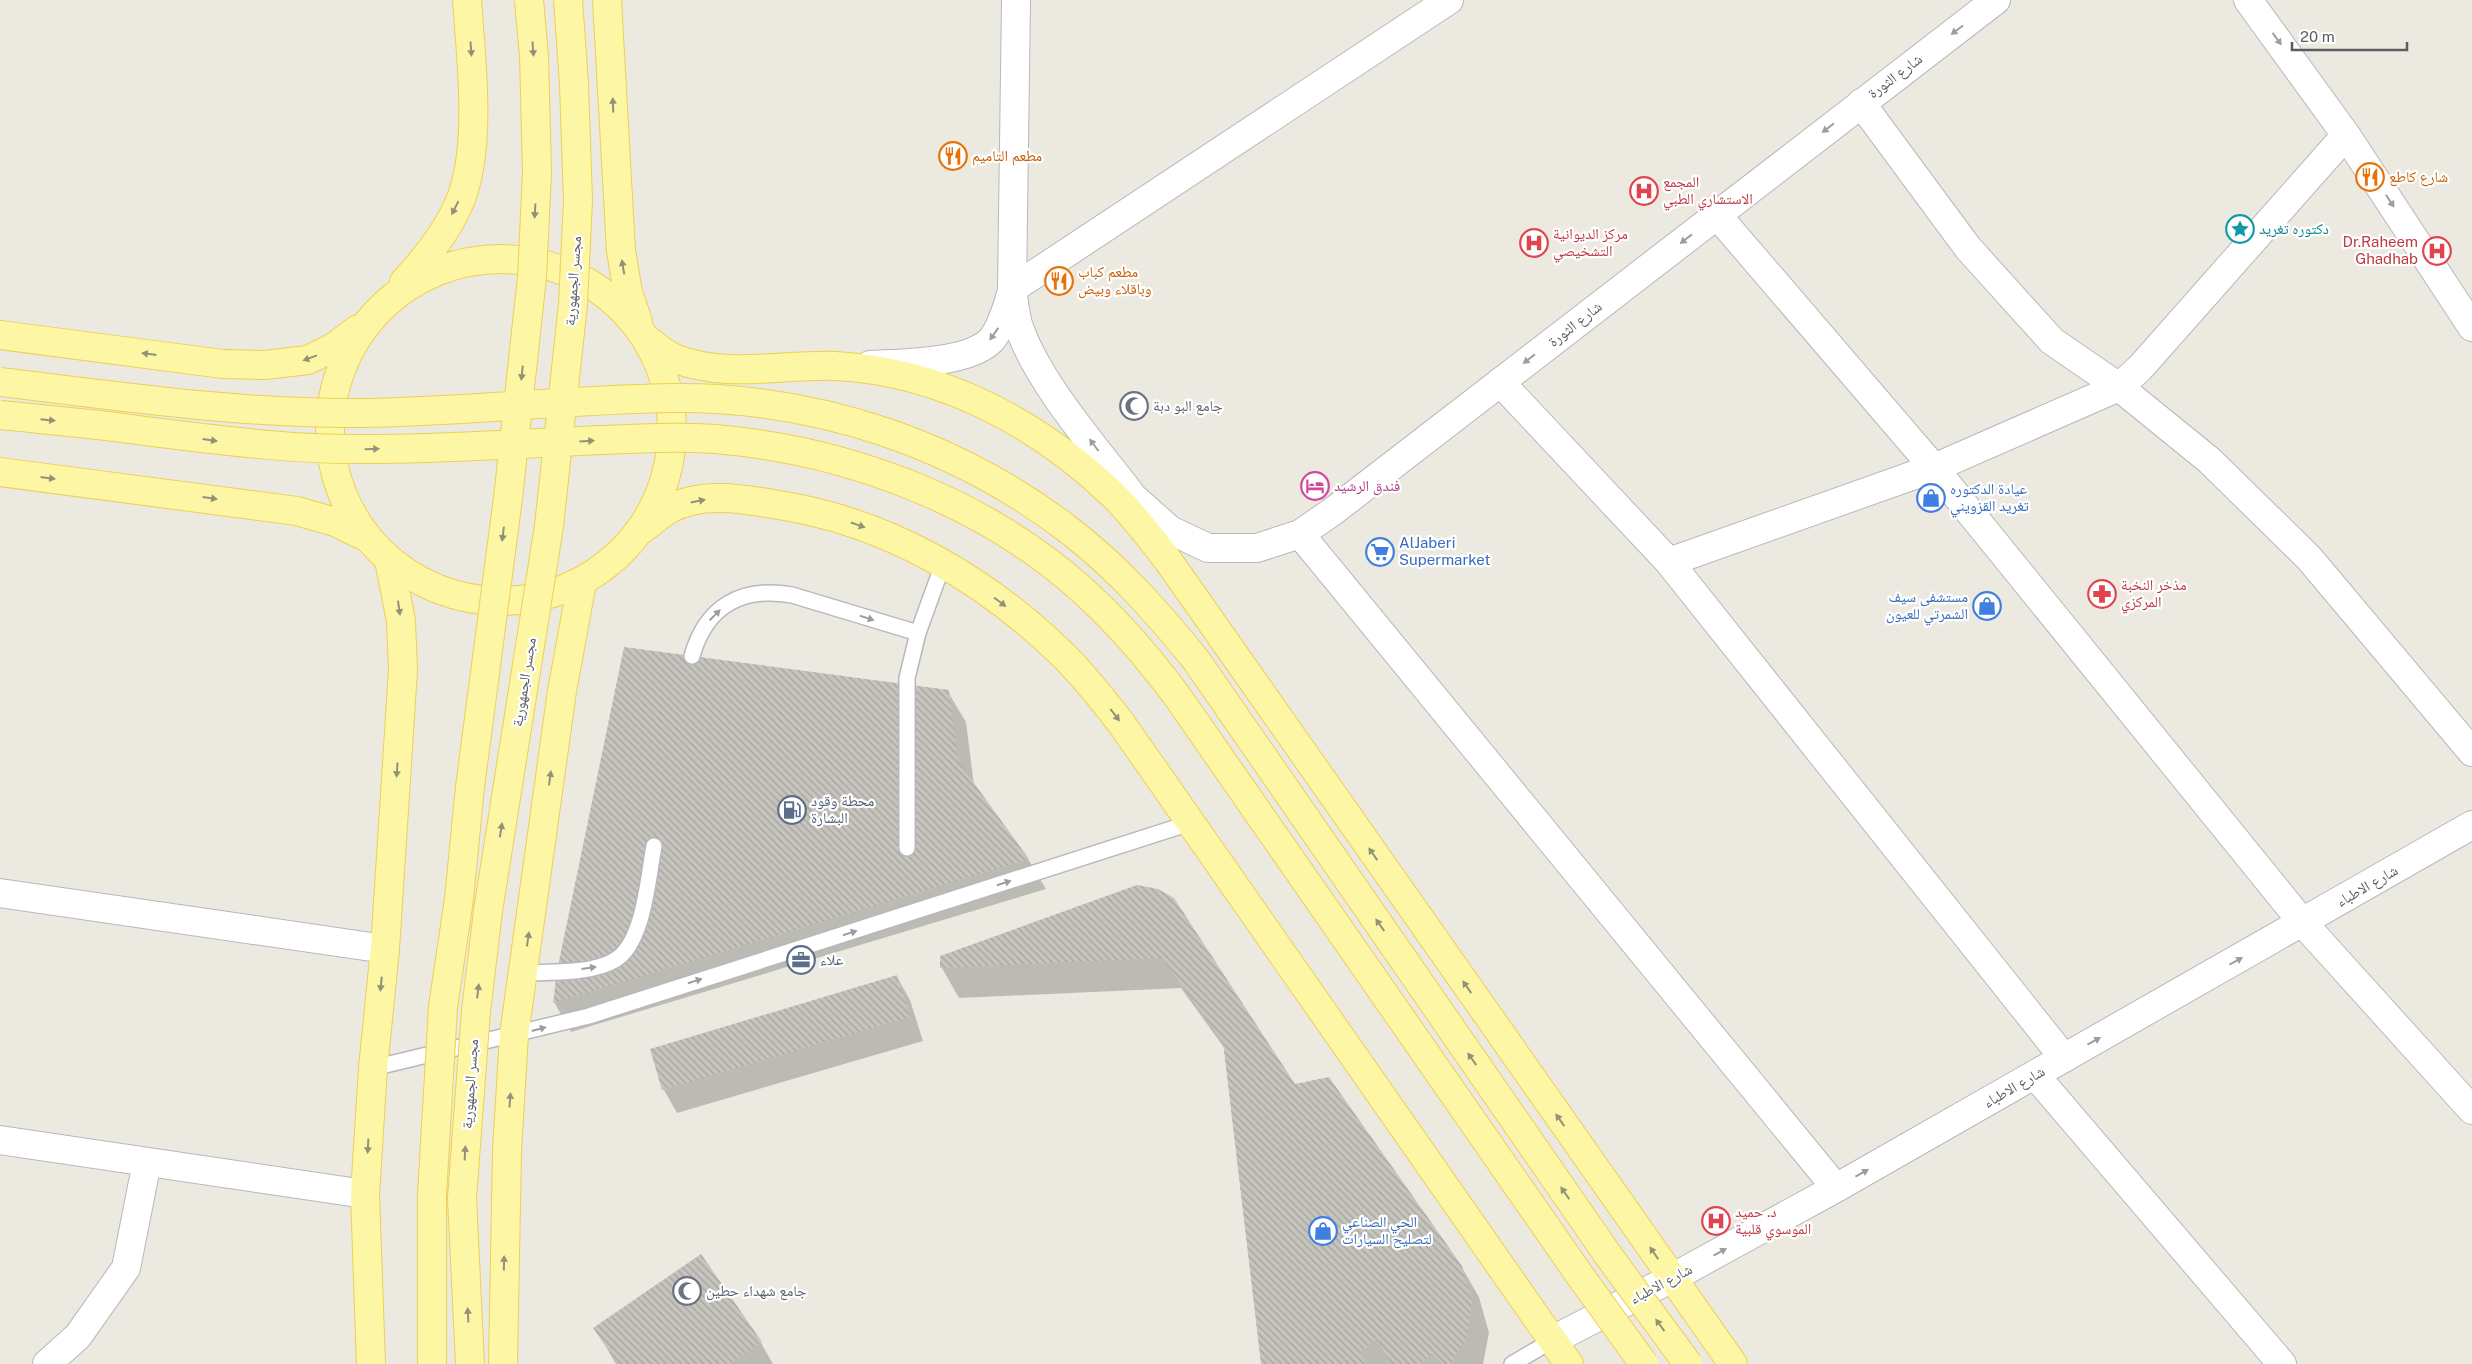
<svg xmlns="http://www.w3.org/2000/svg" width="2472" height="1364" font-family="'Public Sans','Noto Naskh Arabic',sans-serif">
<style>
.shadow{fill:#0003}
.building{fill:url(#building-back-hatch)}
.lines{fill:none;stroke-linecap:round;stroke-linejoin:round}
.service-casing{stroke:#b6b8bd;stroke-width:18}
.minor-casing{stroke:#b6b8bd;stroke-width:30}
.tertiary-casing{stroke:#b6b8bd;stroke-width:30}
.primary-casing{stroke:#edcf57;stroke-width:30}
.service{stroke:#fff;stroke-width:15}
.minor{stroke:#fff;stroke-width:28}
.tertiary{stroke:#fff;stroke-width:28}
.primary{stroke:#fdf6a4;stroke-width:28}
.primary-bridge-casing{stroke:#edcf57;stroke-width:30;stroke-linecap:butt}
.primary-bridge{stroke:#fdf6a4;stroke-width:28}
.oneway{fill:#9b9da0}
.oneway2{fill:#929278}
.labels{text-anchor:middle;stroke-width:4.5;stroke-linejoin:round;paint-order:stroke}
.street-label{font-size:15px;fill:#595c61;stroke:#fff}
.food-label{font-size:15px;fill:#c56008;stroke:#fff;text-anchor:start}
.health-label{font-size:15px;fill:#be3a42;stroke:#fff;text-anchor:start}
.culture-label{font-size:15px;fill:#0d838f;stroke:#fff;text-anchor:start}
.worship-label{font-size:15px;fill:#5b616d;stroke:#fff;text-anchor:start}
.hotel-label{font-size:15px;fill:#b23c85;stroke:#fff;text-anchor:start}
.shop-label{font-size:15px;fill:#366cbe;stroke:#fff;text-anchor:start}
.service-label{font-size:15px;fill:#4e5e75;stroke:#fff;text-anchor:start}
</style>
<defs>
<pattern id="building-back-hatch" width="6" height="6" patternUnits="userSpaceOnUse" patternTransform="scale(1.25)"><rect width="6" height="6" fill="#c6c4bd"/><path d="M-1 5l2 2M0 0l6 6M5-1l2 2" fill="none" stroke="#a4a29d"/></pattern>
</defs>
<rect width="100%" height="100%" fill="#eceae0"/>
<path class="shadow" d="M948,692L966,722L974,785L1028,859L1046,889L571,1032L554,1002Z
M1137,887L1295,1085L1461,1266L1479,1297L1489,1333L1483,1364H1263L1225,1049L1181,988L959,998L942,968V957Z
M897,977L910,1000L923,1041L677,1113L664,1090L652,1049Z
M595,1328L761,1343L773,1364H616Z"/>
<path class="building" d="M624,647L949,690L958,761L1029,859L553,1003L557,971Z
M1137,885L1158,889L1174,898L1295,1084L1329,1077L1462,1266L1472,1302L1466,1339L1450,1364H1442L1433,1354L1420,1364H1392L1376,1340L1360,1352L1366,1364H1261L1223,1042L1162,958L940,968V956Z
M897,975L910,1017L662,1090L650,1049Z
M701,1254L762,1342L730,1364H618L593,1328Z"/>
<g class="lines">
<defs>
<path id="service" d="M692,656C706,606 742,586 792,595L918,633
M907,848V678L918,633L943,564
M523,973C548,972 593,974 615,960C644,943 648,877 654,846
M373,1068L589,1016L1190,823
M1512,1364L1553,1340"/>
<path id="minor" d="M2248,0L2346,135L2472,327
M1861,103L1968,248L2052,341L2119,387L2209,460L2309,558L2472,752
M1717,215L1934,468L2303,923L2472,1110
M1012,289L1449,0
M1500,382L1669,562L2064,1058
M1300,534L1836,1188
M1669,562L1934,468L2119,387L2140,368L2346,135
M0,893L385,949
M2035,1075L2282,1364
M0,1140L365,1194
M47,1364L78,1336L126,1268L147,1162"/>
<path id="tertiary" d="M1016,0L1012,289C1014,301 1015,313 1018,324C1036,380 1094,446 1130,493
M870,365C901,363 972,364 993,338C1003,324 1007,307 1012,291
M1109,483L1134,498L1170,530L1208,548H1257L1300,534L1332,512L1996,0
M1553,1340L1672,1278L1836,1188L2472,825"/>
<path id="primary" d="M607,0L621,251L628,292L638,322
M330 430a171 171 0 1 1 342 0a171 171 0 1 1-342 0Z
M404,282C427,257 452,226 463,193C481,138 471,58 467,0
M0,335L223,364L265,365L308,360L334,347L358,329
M646,339C655,345 664,354 674,358C725,379 782,364 835,366C940,371 1036,422 1111,493C1132,513 1149,536 1167,559L1733,1364
M0,472L297,511L335,522L366,537
M641,530C650,524 658,516 668,510C700,491 744,499 779,505C887,522 985,579 1062,654C1084,675 1102,699 1121,723L1569,1364
M371,1364L365,1194L373,1068L385,949L403,670L401,621L389,560
M503,1364L507,1151L514,1035L562,691L582,582"/>
</defs>
<use href="#service" class="service-casing"/>
<use href="#minor" class="minor-casing"/>
<use href="#tertiary" class="tertiary-casing"/>
<use href="#primary" class="primary-casing"/>
<use href="#service" class="service"/>
<use href="#minor" class="minor"/>
<use href="#tertiary" class="tertiary"/>
<use href="#primary" class="primary"/>
<defs>
<path id="primary-bridge" d="M0,382C119,396 239,414 359,413C464,412 569,399 675,398C817,397 957,444 1070,531C1118,568 1158,613 1196,660L1608,1255L1688,1364
M0,415C48,420 97,424 145,431C219,440 292,450 366,449C438,449 510,444 582,441C627,439 671,436 715,439C846,450 981,500 1080,588C1117,621 1148,657 1177,696L1581,1277L1644,1364
M432,1364V1195L443,1007L459,899L470,787L508,498L532,277L537,172L534,56L529,0
M470,1364L462,1198L476,1011L488,911L549,526L573,304L578,200L574,84L568,0"/>
</defs>
<use href="#primary-bridge" class="primary-bridge-casing"/>
<use href="#primary-bridge" class="primary-bridge"/>
</g>
<defs><path id="oneway-solid" d="M-6-.8H1V-3.2L6.5 0L1 3.2V.8H-6Z" transform="scale(1.25)"/></defs>
<g class="oneway">
<use href="#oneway-solid" transform="translate(1957 30) rotate(143)"/>
<use href="#oneway-solid" transform="translate(2277 39) rotate(54)"/>
<use href="#oneway-solid" transform="translate(1828 128) rotate(142)"/>
<use href="#oneway-solid" transform="translate(2390 201) rotate(57)"/>
<use href="#oneway-solid" transform="translate(1686 239) rotate(142)"/>
<use href="#oneway-solid" transform="translate(994 334) rotate(125)"/>
<use href="#oneway-solid" transform="translate(1529 359) rotate(142)"/>
<use href="#oneway-solid" transform="translate(1094 445) rotate(-127)"/>
<use href="#oneway-solid" transform="translate(715 615) rotate(-45)"/>
<use href="#oneway-solid" transform="translate(867 618) rotate(17)"/>
<use href="#oneway-solid" transform="translate(1004 883) rotate(-18)"/>
<use href="#oneway-solid" transform="translate(850 933) rotate(-17)"/>
<use href="#oneway-solid" transform="translate(2236 961) rotate(-29)"/>
<use href="#oneway-solid" transform="translate(589 968) rotate(-8)"/>
<use href="#oneway-solid" transform="translate(695 981) rotate(-18)"/>
<use href="#oneway-solid" transform="translate(539 1029) rotate(-15)"/>
<use href="#oneway-solid" transform="translate(2094 1041) rotate(-29)"/>
<use href="#oneway-solid" transform="translate(1862 1173) rotate(-29)"/>
<use href="#oneway-solid" transform="translate(1720 1252) rotate(-29)"/>
</g>
<g class="oneway2">
<use href="#oneway-solid" transform="translate(471 49) rotate(86)"/>
<use href="#oneway-solid" transform="translate(533 49) rotate(86)"/>
<use href="#oneway-solid" transform="translate(613 105) rotate(-92)"/>
<use href="#oneway-solid" transform="translate(455 208) rotate(117)"/>
<use href="#oneway-solid" transform="translate(535 211) rotate(93)"/>
<use href="#oneway-solid" transform="translate(623 267) rotate(-100)"/>
<use href="#oneway-solid" transform="translate(149 354) rotate(-173)"/>
<use href="#oneway-solid" transform="translate(310 358) rotate(160)"/>
<use href="#oneway-solid" transform="translate(522 373) rotate(96)"/>
<use href="#oneway-solid" transform="translate(48 420) rotate(6)"/>
<use href="#oneway-solid" transform="translate(210 440) rotate(8)"/>
<use href="#oneway-solid" transform="translate(587 441) rotate(-3)"/>
<use href="#oneway-solid" transform="translate(372 449) rotate(-1)"/>
<use href="#oneway-solid" transform="translate(48 478) rotate(7)"/>
<use href="#oneway-solid" transform="translate(210 498) rotate(8)"/>
<use href="#oneway-solid" transform="translate(698 501) rotate(-11)"/>
<use href="#oneway-solid" transform="translate(858 525) rotate(19)"/>
<use href="#oneway-solid" transform="translate(503 534) rotate(97)"/>
<use href="#oneway-solid" transform="translate(1000 602) rotate(37)"/>
<use href="#oneway-solid" transform="translate(399 608) rotate(82)"/>
<use href="#oneway-solid" transform="translate(1115 715) rotate(52)"/>
<use href="#oneway-solid" transform="translate(397 770) rotate(94)"/>
<use href="#oneway-solid" transform="translate(550 778) rotate(-82)"/>
<use href="#oneway-solid" transform="translate(501 830) rotate(-81)"/>
<use href="#oneway-solid" transform="translate(1373 854) rotate(-125)"/>
<use href="#oneway-solid" transform="translate(1380 925) rotate(-125)"/>
<use href="#oneway-solid" transform="translate(528 939) rotate(-82)"/>
<use href="#oneway-solid" transform="translate(381 984) rotate(96)"/>
<use href="#oneway-solid" transform="translate(1467 987) rotate(-125)"/>
<use href="#oneway-solid" transform="translate(478 991) rotate(-83)"/>
<use href="#oneway-solid" transform="translate(1472 1059) rotate(-125)"/>
<use href="#oneway-solid" transform="translate(510 1100) rotate(-86)"/>
<use href="#oneway-solid" transform="translate(1560 1120) rotate(-125)"/>
<use href="#oneway-solid" transform="translate(368 1146) rotate(93)"/>
<use href="#oneway-solid" transform="translate(465 1153) rotate(-87)"/>
<use href="#oneway-solid" transform="translate(1565 1193) rotate(-125)"/>
<use href="#oneway-solid" transform="translate(1654 1253) rotate(-125)"/>
<use href="#oneway-solid" transform="translate(504 1263) rotate(-89)"/>
<use href="#oneway-solid" transform="translate(468 1315) rotate(-93)"/>
<use href="#oneway-solid" transform="translate(1660 1325) rotate(-126)"/>
</g>
<defs>
<symbol id="restaurant-ring" viewBox="-11 -11 22 22"><circle r="9.5" fill="#fff" stroke="#e8710a" stroke-width="1.5"/><path d="M-5-6h1v4h1v-4h1v4h1v-4h1v5L-1.5 .5V6h-2V.5L-5-1ZM5-6V6H3V1.5H1.5Q1.5-4 5-6Z" fill="#e8710a"/></symbol>
<symbol id="hospital-ring" viewBox="-11 -11 22 22"><circle r="9.5" fill="#fff" stroke="#e0444e" stroke-width="1.5"/><path d="M-5-5h3v3.5h4V-5h3V5h-3V1.5h-4V5h-3Z" fill="#e0444e"/></symbol>
<symbol id="sight-ring" viewBox="-11 -11 22 22"><circle r="9.5" fill="#fff" stroke="#0f9aa8" stroke-width="1.5"/><path d="M0-6L1.8-2.2L6-1.7L2.9 1.2L3.7 5.4L0 3.3L-3.7 5.4L-2.9 1.2L-6-1.7L-1.8-2.2Z" fill="#0f9aa8"/></symbol>
<symbol id="mosque-ring" viewBox="-11 -11 22 22"><circle r="9.5" fill="#fff" stroke="#6b7280" stroke-width="1.5"/><path d="M3.5-4.9A6 6 0 1 0 3.5 4.9A5 5 0 1 1 3.5-4.9Z" fill="#6b7280"/></symbol>
<symbol id="hotel-ring" viewBox="-11 -11 22 22"><circle r="9.5" fill="#fff" stroke="#d1479c" stroke-width="1.5"/><path d="M-6-4.5h1.5V1H6V5H4.5V3h-9V5H-6ZM-4 0a1.8 1.8 0 1 1 3.6 0ZM.5 0V-2.5h3Q6-2.5 6 0Z" fill="#d1479c"/></symbol>
<symbol id="shop-ring" viewBox="-11 -11 22 22"><circle r="9.5" fill="#fff" stroke="#3f7fe0" stroke-width="1.5"/><path d="M-5-2.5h2.3a2.7 3.5 0 0 1 5.4 0H5L5.5 6h-11ZM-1.5-2.5h3a1.5 2.3 0 0 0-3 0Z" fill="#3f7fe0"/></symbol>
<symbol id="supermarket-ring" viewBox="-11 -11 22 22"><circle r="9.5" fill="#fff" stroke="#3f7fe0" stroke-width="1.5"/><path d="M-6-5.5h2.5l.6 2H6L4.5 2H-2.5L-4.4-4H-6ZM-1.5 3.2a1.3 1.3 0 1 0 .1 0ZM3 3.2a1.3 1.3 0 1 0 .1 0Z" fill="#3f7fe0"/></symbol>
<symbol id="pharmacy-ring" viewBox="-11 -11 22 22"><circle r="9.5" fill="#fff" stroke="#e0444e" stroke-width="1.5"/><path d="M-2-6h4v4h4v4h-4v4h-4v-4h-4v-4h4Z" fill="#e0444e"/></symbol>
<symbol id="fuel-ring" viewBox="-11 -11 22 22"><circle r="9.5" fill="#fff" stroke="#5c6f8a" stroke-width="1.5"/><path d="M-5.5-6h7V0h2V4h1.3V-2.5L3-4.5l.8-.8L6-3V5H2.5V1h-1V6h-7ZM-4.2-4.7v3.2H.2V-4.7Z" fill="#5c6f8a"/></symbol>
<symbol id="office-ring" viewBox="-11 -11 22 22"><circle r="9.5" fill="#fff" stroke="#5c6f8a" stroke-width="1.5"/><path d="M-6-3h4V-5.5h4V-3h4V5H-6ZM-1-4.5V-3h2v-1.5ZM-6 0V1H6V0Z" fill="#5c6f8a"/></symbol>
</defs>
<g fill-rule="evenodd">
<use href="#restaurant-ring" x="937" y="140" width="32" height="32"/>
<use href="#restaurant-ring" x="2354" y="161" width="32" height="32"/>
<use href="#hospital-ring" x="1628" y="175" width="32" height="32"/>
<use href="#sight-ring" x="2224" y="213" width="32" height="32"/>
<use href="#hospital-ring" x="1518" y="227" width="32" height="32"/>
<use href="#hospital-ring" x="2421" y="235" width="32" height="32"/>
<use href="#restaurant-ring" x="1043" y="265" width="32" height="32"/>
<use href="#mosque-ring" x="1118" y="390" width="32" height="32"/>
<use href="#hotel-ring" x="1299" y="470" width="32" height="32"/>
<use href="#shop-ring" x="1915" y="482" width="32" height="32"/>
<use href="#supermarket-ring" x="1364" y="536" width="32" height="32"/>
<use href="#pharmacy-ring" x="2086" y="578" width="32" height="32"/>
<use href="#shop-ring" x="1971" y="590" width="32" height="32"/>
<use href="#fuel-ring" x="776" y="794" width="32" height="32"/>
<use href="#office-ring" x="785" y="944" width="32" height="32"/>
<use href="#hospital-ring" x="1700" y="1205" width="32" height="32"/>
<use href="#shop-ring" x="1307" y="1215" width="32" height="32"/>
<use href="#mosque-ring" x="671" y="1275" width="32" height="32"/>
</g>
<g class="labels">
<g class="street-label">
<text transform="translate(1895 76) rotate(-37)" y="5">شارع الثورة</text>
<text transform="translate(573 281) rotate(-86)" y="5">مجسر الجمهورية</text>
<text transform="translate(1575 324) rotate(-38)" y="5">شارع الثورة</text>
<text transform="translate(524 682) rotate(-81)" y="5">مجسر الجمهورية</text>
<text transform="translate(2367 886) rotate(-30)" y="5">شارع الاطباء</text>
<text transform="translate(470 1084) rotate(-86)" y="5">مجسر الجمهورية</text>
<text transform="translate(2014 1087) rotate(-30)" y="5">شارع الاطباء</text>
<text transform="translate(1661 1284) rotate(-28)" y="5">شارع الاطباء</text>
</g>
<g class="food-label">
<text x="972" y="161">مطعم التاميم</text>
<text x="2389" y="182">شارع كاطع</text>
<text x="1078" y="277">مطعم كباب<tspan x="1078" dy="17">وباقلاء وبيض</tspan></text>
</g>
<g class="health-label">
<text x="1663" y="187">المجمع<tspan x="1663" dy="17">الاستشاري الطبي</tspan></text>
<text x="1553" y="239">مركز الديوانية<tspan x="1553" dy="17">التشخيصي</tspan></text>
<text x="2418" y="247" text-anchor="end">Dr.Raheem<tspan x="2418" dy="17">Ghadhab</tspan></text>
<text x="2121" y="590">مذخر النخبة<tspan x="2121" dy="17">المركزي</tspan></text>
<text x="1735" y="1217">د. حميد<tspan x="1735" dy="17">الموسوي قلبية</tspan></text>
</g>
<g class="culture-label">
<text x="2259" y="234">دكتوره تغريد</text>
</g>
<g class="worship-label">
<text x="1153" y="411">جامع البو دبة</text>
<text x="706" y="1296">جامع شهداء حطين</text>
</g>
<g class="hotel-label">
<text x="1334" y="491">فندق الرشيد</text>
</g>
<g class="shop-label">
<text x="1950" y="494">عيادة الدكتوره<tspan x="1950" dy="17">تغريد القزويني</tspan></text>
<text x="1399" y="548">AlJaberi<tspan x="1399" dy="17">Supermarket</tspan></text>
<text x="1968" y="602" text-anchor="end">مستشفى سيف<tspan x="1968" dy="17">الشمرتي للعيون</tspan></text>
<text x="1342" y="1227">الحي الصناعي<tspan x="1342" dy="17">لتصليح السيارات</tspan></text>
</g>
<g class="service-label">
<text x="811" y="806">محطة وقود<tspan x="811" dy="17">البشارة</tspan></text>
<text x="820" y="965">علاء</text>
</g>
</g>
<path d="M2292 42v8h115v-8" fill="none" stroke="#595c61" stroke-width="2.5"/>
<text x="2300" y="42" font-size="15" fill="#595c61" stroke="#ffffff" stroke-width="4" paint-order="stroke">20 m</text>
</svg>
